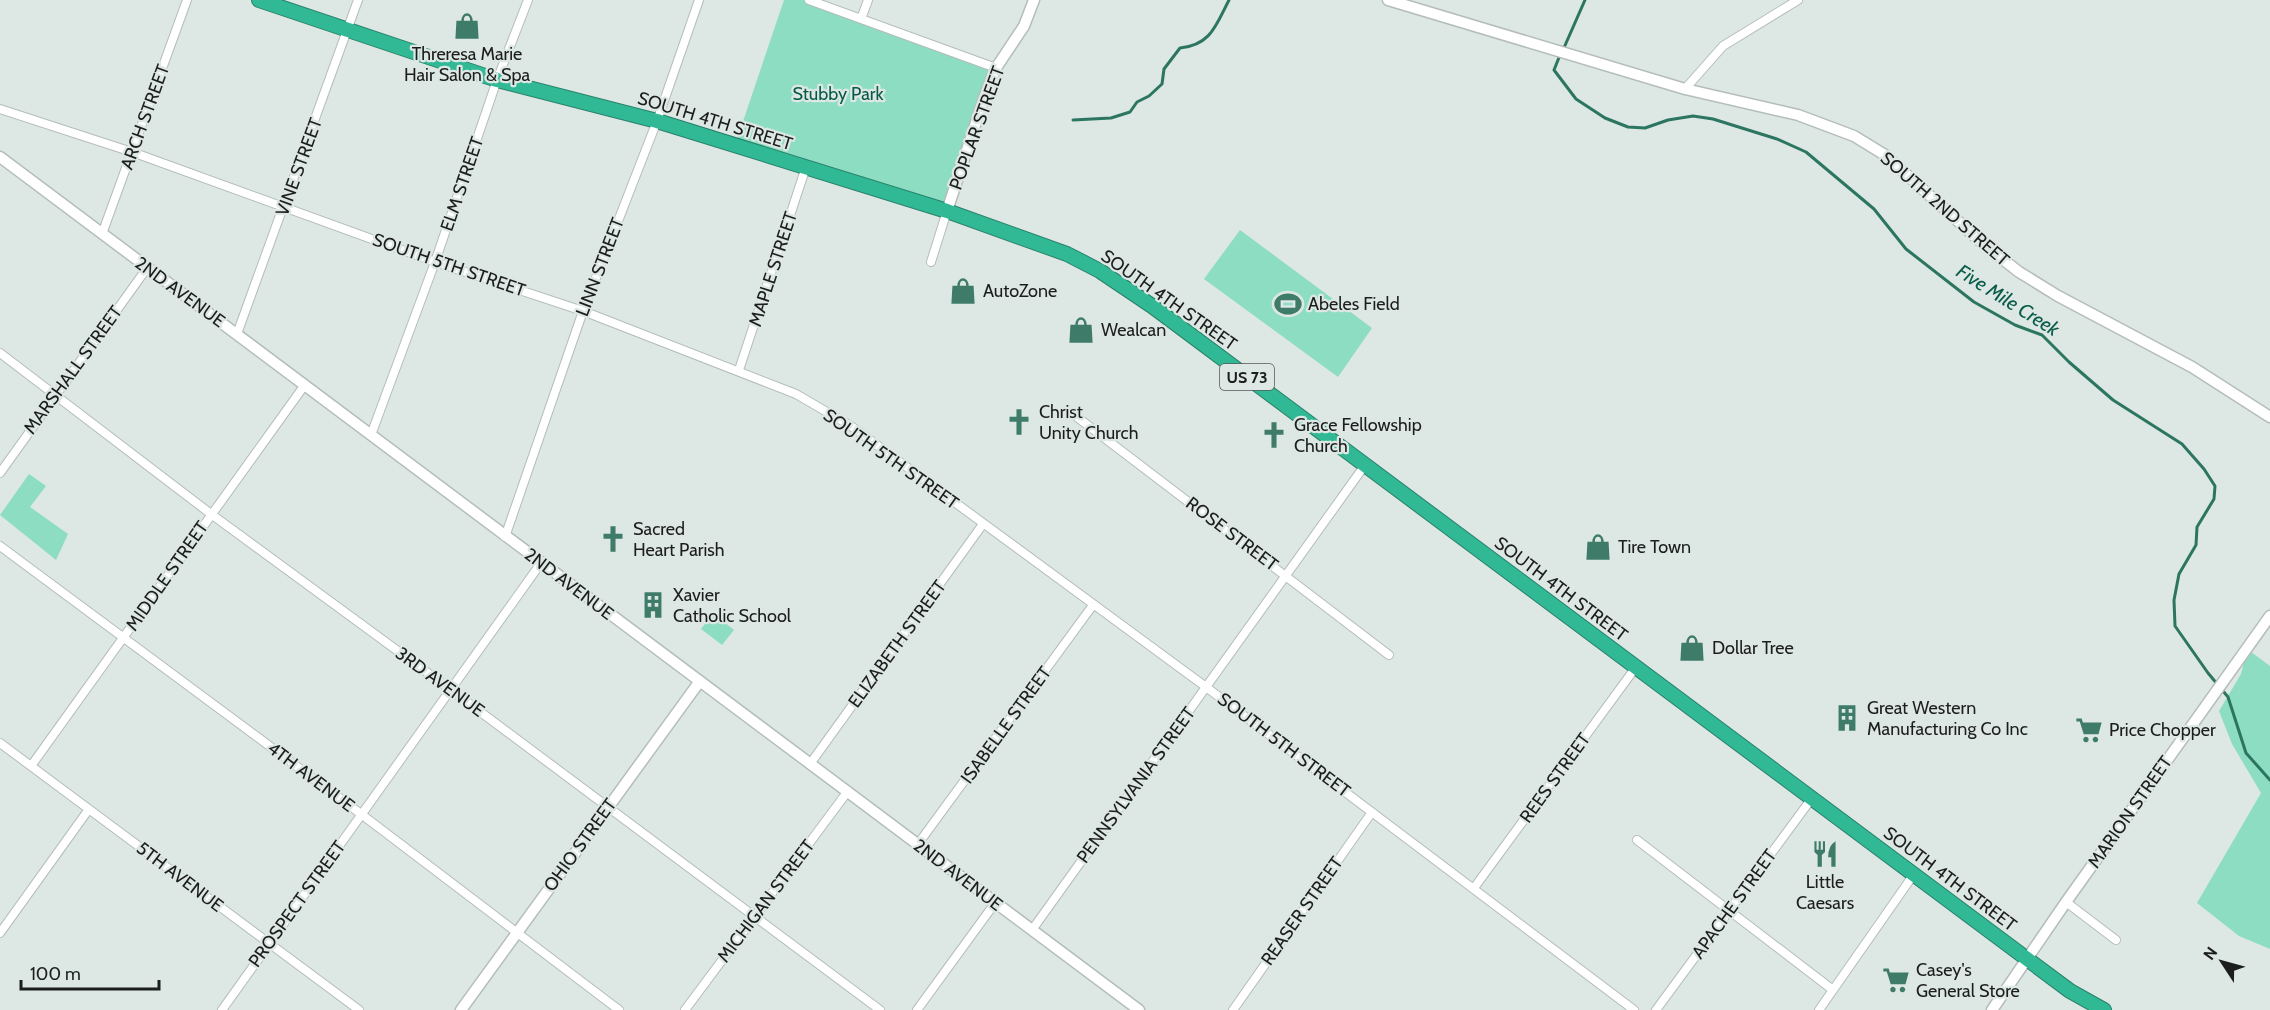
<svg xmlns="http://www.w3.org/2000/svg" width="2270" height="1010" font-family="Cabin,sans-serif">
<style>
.green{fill:#8dddc2}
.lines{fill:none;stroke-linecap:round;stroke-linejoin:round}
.stream{stroke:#2c7661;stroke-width:3}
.street-casing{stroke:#b4bdba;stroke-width:10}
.secondary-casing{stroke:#b4bdba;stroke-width:13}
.highway-casing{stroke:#29826b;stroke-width:16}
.street{stroke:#fff;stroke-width:8}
.secondary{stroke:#fff;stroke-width:10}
.highway{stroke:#31b895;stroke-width:14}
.labels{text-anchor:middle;stroke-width:4.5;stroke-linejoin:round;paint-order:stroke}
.shield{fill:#dde7e3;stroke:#555a58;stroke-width:1.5}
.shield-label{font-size:16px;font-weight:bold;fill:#1b1e1d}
.poi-label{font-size:18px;fill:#1b1e1d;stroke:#dde7e3;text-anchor:start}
.park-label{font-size:18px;fill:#075b48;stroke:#dde7e3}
.street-label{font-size:18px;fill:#1b1e1d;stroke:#dde7e3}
.water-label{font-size:20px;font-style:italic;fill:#0b5d49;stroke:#dde7e3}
</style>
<rect width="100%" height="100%" fill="#dde7e3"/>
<path class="green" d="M784,0H809L996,68L947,211L735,145Z
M1240,230L1372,328L1338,377L1204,279Z
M29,474L46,486L30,507L68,534L56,560L0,515Z
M713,613L734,630L722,645L701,629Z
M2247,649L2270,666V949L2239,936L2197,903L2261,793L2232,744L2219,711L2241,674Z"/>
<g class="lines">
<path class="stream" d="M1563,50L1585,0
M1560,55L1554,70L1576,99L1605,118L1628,127L1645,128L1668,120L1693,116L1713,119L1777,139L1806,152L1874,209L1906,249L1974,302L2015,325L2042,335L2069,362L2113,400L2182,444L2204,469L2215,486L2214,499L2197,527L2196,545L2179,574L2174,600L2175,626L2208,673L2228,697L2246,753L2270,780
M1073,120L1111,118L1130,112L1137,102L1149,96L1162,84L1164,69L1180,48C1211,45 1216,25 1229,0"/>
<defs>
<path id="street" d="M809,0L996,68
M861,19L868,0
M1685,89L1723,46L1798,0
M0,109L132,152L435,262L583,311L796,394L851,426L1206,687L1634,1010
M102,234L187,0
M931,262L947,211
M237,334L358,0
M0,353L211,514L451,690L880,1010
M739,370L806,167
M1073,414L1389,655
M371,435L435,262L497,80L528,0
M0,473L147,268
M505,537L583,311L657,121L699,0
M0,546L361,814L619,1010
M0,743L359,1010
M810,764L983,524
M31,766L304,386
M1637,840L1833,990
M918,844L1093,605
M1474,888L1636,667
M2066,902L2116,940
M1032,930L1365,465
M0,933L89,809
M222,1010L541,563
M685,1010L848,791
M917,1010L995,903
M1233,1010L1372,812
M1656,1010L1812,798
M1819,1010L1914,874"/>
<path id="secondary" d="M1388,0L1685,89L1798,115L1854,136L1885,155L1982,243L2019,272L2058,296L2192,367L2270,417
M0,157L1139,1010
M947,211L984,98L996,68L1024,26L1034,0
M461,1010L700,681
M1992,1010L2066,902L2270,616"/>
<path id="highway" d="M259,0L497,80L657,121L947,211L1067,254L1100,271L1152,306L2070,991L2104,1010"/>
</defs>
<use href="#street" class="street-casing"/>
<use href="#secondary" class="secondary-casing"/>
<use href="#highway" class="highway-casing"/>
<use href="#street" class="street"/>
<use href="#secondary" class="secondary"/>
<use href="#highway" class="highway"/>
</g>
<defs>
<symbol id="shop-bare" viewBox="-9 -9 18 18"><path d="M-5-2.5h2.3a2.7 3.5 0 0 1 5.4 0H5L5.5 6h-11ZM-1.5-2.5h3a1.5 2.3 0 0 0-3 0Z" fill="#3e7c69" stroke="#dde7e3" stroke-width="2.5" paint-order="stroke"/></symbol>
<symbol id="stadium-bare" viewBox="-9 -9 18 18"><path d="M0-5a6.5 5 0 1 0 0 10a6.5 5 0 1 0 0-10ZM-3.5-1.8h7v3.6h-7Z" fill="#3e7c69" stroke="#dde7e3" stroke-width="2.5" paint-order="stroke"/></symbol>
<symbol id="church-bare" viewBox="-9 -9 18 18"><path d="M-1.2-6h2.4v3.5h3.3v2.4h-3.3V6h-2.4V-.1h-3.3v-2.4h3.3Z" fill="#3e7c69" stroke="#dde7e3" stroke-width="2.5" paint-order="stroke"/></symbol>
<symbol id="building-bare" viewBox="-9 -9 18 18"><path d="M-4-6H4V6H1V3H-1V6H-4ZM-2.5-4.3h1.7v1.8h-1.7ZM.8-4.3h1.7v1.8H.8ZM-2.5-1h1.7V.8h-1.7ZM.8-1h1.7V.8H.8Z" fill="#3e7c69" stroke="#dde7e3" stroke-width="2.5" paint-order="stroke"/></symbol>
<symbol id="supermarket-bare" viewBox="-9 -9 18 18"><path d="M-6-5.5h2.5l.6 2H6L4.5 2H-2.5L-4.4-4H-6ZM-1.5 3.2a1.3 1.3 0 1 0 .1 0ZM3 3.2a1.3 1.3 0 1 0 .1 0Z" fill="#3e7c69" stroke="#dde7e3" stroke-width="2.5" paint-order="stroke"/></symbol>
<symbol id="restaurant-bare" viewBox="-9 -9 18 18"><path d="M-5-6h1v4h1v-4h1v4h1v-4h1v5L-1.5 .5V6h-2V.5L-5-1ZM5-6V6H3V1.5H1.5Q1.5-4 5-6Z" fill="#3e7c69" stroke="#dde7e3" stroke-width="2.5" paint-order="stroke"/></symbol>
</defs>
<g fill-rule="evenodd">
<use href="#shop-bare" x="448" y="7" width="38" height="38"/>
<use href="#shop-bare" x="944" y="272" width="38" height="38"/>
<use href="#stadium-bare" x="1269" y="285" width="38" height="38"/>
<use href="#shop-bare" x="1062" y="311" width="38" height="38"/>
<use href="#church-bare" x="1000" y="403" width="38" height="38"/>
<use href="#church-bare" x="1255" y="416" width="38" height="38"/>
<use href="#church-bare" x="594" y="520" width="38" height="38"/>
<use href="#shop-bare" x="1579" y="528" width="38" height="38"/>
<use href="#building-bare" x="634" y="586" width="38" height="38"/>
<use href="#shop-bare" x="1673" y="629" width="38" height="38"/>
<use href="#building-bare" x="1828" y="699" width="38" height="38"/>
<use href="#supermarket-bare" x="2070" y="711" width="38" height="38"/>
<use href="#restaurant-bare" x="1806" y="835" width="38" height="38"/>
<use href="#supermarket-bare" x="1877" y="961" width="38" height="38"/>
</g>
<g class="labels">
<rect class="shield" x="1220" y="364" width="54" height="26" rx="4.5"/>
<g class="shield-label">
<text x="1247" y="383">US 73</text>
</g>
<g class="poi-label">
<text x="467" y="60" text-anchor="middle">Threresa Marie<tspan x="467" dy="21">Hair Salon &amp; Spa</tspan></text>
<text x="983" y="297">AutoZone</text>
<text x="1308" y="310">Abeles Field</text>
<text x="1101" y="336">Wealcan</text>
<text x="1039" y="418">Christ<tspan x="1039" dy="21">Unity Church</tspan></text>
<text x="1294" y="431">Grace Fellowship<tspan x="1294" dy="21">Church</tspan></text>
<text x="633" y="535">Sacred<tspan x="633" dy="21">Heart Parish</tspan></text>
<text x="1618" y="553">Tire Town</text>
<text x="673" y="601">Xavier<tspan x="673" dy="21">Catholic School</tspan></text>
<text x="1712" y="654">Dollar Tree</text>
<text x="1867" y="714">Great Western<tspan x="1867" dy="21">Manufacturing Co Inc</tspan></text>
<text x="2109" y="736">Price Chopper</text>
<text x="1825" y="888" text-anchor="middle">Little<tspan x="1825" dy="21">Caesars</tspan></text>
<text x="1916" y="976">Casey's<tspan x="1916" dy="21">General Store</tspan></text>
</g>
<g class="park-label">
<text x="838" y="100">Stubby Park</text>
</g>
<g class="street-label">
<text transform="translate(145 117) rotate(-70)" y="6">ARCH STREET</text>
<text transform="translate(715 121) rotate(17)" y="6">SOUTH 4TH STREET</text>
<text transform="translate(977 128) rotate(-70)" y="6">POPLAR STREET</text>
<text transform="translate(299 167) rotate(-70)" y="6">VINE STREET</text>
<text transform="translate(462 184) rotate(-71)" y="6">ELM STREET</text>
<text transform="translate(1945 209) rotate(41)" y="6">SOUTH 2ND STREET</text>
<text transform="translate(449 265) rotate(19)" y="6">SOUTH 5TH STREET</text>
<text transform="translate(600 267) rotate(-69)" y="6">LINN STREET</text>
<text transform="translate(773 269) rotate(-72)" y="6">MAPLE STREET</text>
<text transform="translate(180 292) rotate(36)" y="6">2ND AVENUE</text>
<text transform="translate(1169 300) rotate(35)" y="6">SOUTH 4TH STREET</text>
<text transform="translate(73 370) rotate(-54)" y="6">MARSHALL STREET</text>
<text transform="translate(891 459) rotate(35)" y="6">SOUTH 5TH STREET</text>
<text transform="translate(1232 534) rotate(37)" y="6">ROSE STREET</text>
<text transform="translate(167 576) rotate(-55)" y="6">MIDDLE STREET</text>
<text transform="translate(569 584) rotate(37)" y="6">2ND AVENUE</text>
<text transform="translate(1561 589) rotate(37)" y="6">SOUTH 4TH STREET</text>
<text transform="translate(897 644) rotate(-54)" y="6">ELIZABETH STREET</text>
<text transform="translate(440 682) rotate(36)" y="6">3RD AVENUE</text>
<text transform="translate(1006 725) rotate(-54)" y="6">ISABELLE STREET</text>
<text transform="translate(1284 745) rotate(37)" y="6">SOUTH 5TH STREET</text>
<text transform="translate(311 777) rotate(37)" y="6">4TH AVENUE</text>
<text transform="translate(1555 778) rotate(-54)" y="6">REES STREET</text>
<text transform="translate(1136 785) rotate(-54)" y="6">PENNSYLVANIA STREET</text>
<text transform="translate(2130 812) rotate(-55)" y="6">MARION STREET</text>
<text transform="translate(580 845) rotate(-54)" y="6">OHIO STREET</text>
<text transform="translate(958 875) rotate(37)" y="6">2ND AVENUE</text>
<text transform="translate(180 877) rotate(37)" y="6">5TH AVENUE</text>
<text transform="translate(1950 879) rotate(37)" y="6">SOUTH 4TH STREET</text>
<text transform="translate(766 901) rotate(-53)" y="6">MICHIGAN STREET</text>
<text transform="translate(297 904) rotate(-54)" y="6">PROSPECT STREET</text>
<text transform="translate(1734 904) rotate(-54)" y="6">APACHE STREET</text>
<text transform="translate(1302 911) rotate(-55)" y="6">REASER STREET</text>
</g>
<g class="water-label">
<text transform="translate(2008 300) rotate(32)" y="7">Five Mile Creek</text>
</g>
</g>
<g transform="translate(2222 962) rotate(306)" stroke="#dde7e3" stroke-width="4.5" paint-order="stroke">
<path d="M0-4.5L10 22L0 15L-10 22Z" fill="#1b1e1d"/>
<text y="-9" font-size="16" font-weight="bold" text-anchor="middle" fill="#1b1e1d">N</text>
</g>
<path d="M21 980v9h138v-9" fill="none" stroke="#1b1e1d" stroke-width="3"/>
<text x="30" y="980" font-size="18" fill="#1b1e1d" stroke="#dde7e3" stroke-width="4.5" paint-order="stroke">100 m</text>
</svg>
